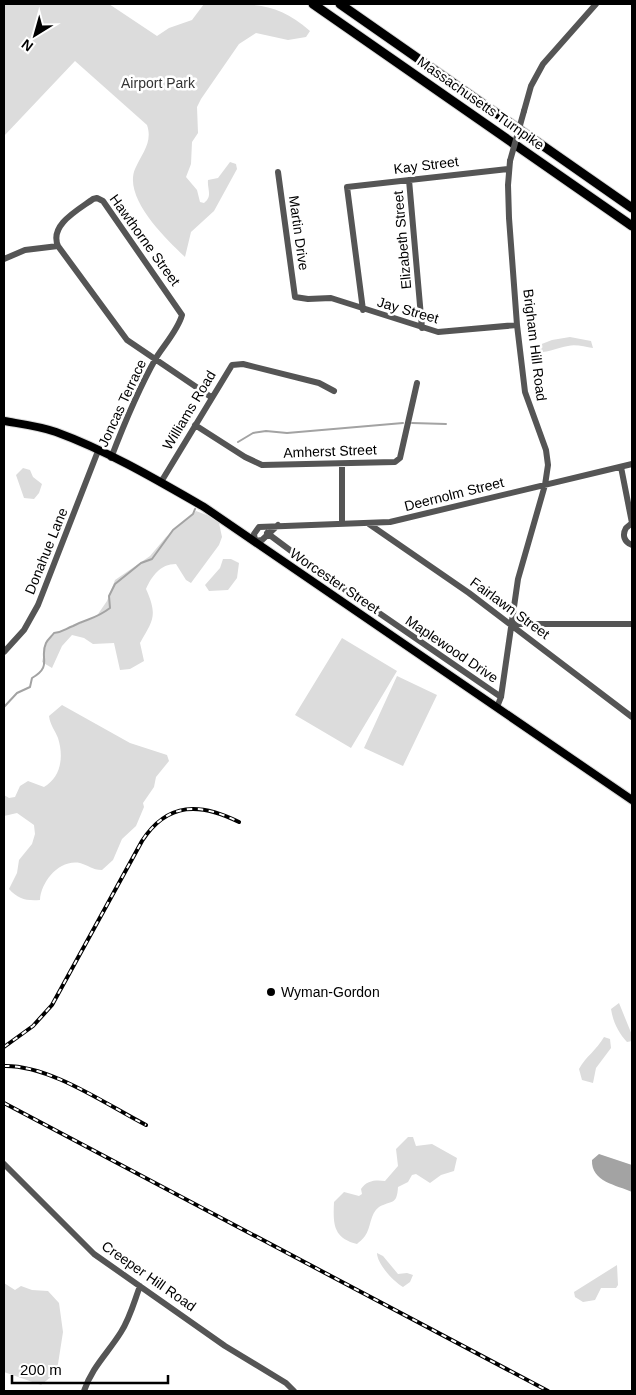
<svg xmlns="http://www.w3.org/2000/svg" width="636" height="1395" font-family="Helvetica,sans-serif">
<style>
.green{fill:#dcdcdc}
.water{fill:#a3a3a3}
.lines{fill:none;stroke-linecap:round;stroke-linejoin:round}
.stream{stroke:#a3a3a3;stroke-width:2}
.major-casing{stroke:#dbdbdb;stroke-width:10}
.highway-casing{stroke:#dbdbdb;stroke-width:11}
.minor{stroke:#555;stroke-width:6}
.major{stroke:#000;stroke-width:8}
.highway{stroke:#000;stroke-width:9}
.rail-casing{stroke:#000;stroke-width:4}
.rail{stroke:#fff;stroke-width:2;stroke-dasharray:5.5;stroke-linecap:butt}
.minor-bridge{stroke:#555;stroke-width:6}
.poi-dot{fill:#000;stroke:#fff;stroke-width:2}
.labels{text-anchor:middle;stroke-width:5;stroke-linejoin:round;paint-order:stroke}
.park-label{font-size:14px;fill:#333;stroke:#fff}
.street-label{font-size:14px;fill:#000;stroke:#fff}
.poi-label{font-size:14px;fill:#000;stroke:#fff;text-anchor:start}
</style>
<rect width="100%" height="100%" fill="#fff"/>
<path class="green" d="M4,4H109L157,36L169,28L192,20L204,4C249,4 276,0 310,31L306,37L288,40L256,33L239,44L201,99L197,107L198,133L192,142L191,164L186,177L197,190L200,202L204,203C213,196 207,189 208,180L218,178L230,162L236,164L237,169L214,211L191,232L185,257C166,239 123,198 135,169C142,153 153,142 147,125L75,61L4,136Z
M570,337L591,341L593,348C585,347 576,344 568,346C556,348 548,353 536,352L534,347L552,340Z
M23,468L30,470L33,477L42,484L39,493L34,499L24,498L16,475Z
M196,511L212,517L219,523L222,537L219,545L191,583L186,580L176,564C160,564 152,576 146,589C158,616 153,620 140,643L144,661L130,669L120,670L114,643L93,644L84,638L72,635L62,646L52,668L42,662L46,644L54,634L96,617L107,601L115,580L150,556L166,537Z
M223,559H231L239,563L237,578L228,590L209,591L205,585L220,568Z
M342,638L397,671L351,748L295,715Z
M397,676L437,695L403,766L364,748Z
M62,705L130,743L167,755L169,761L156,777L154,787L143,803L144,807L136,826L122,839L113,860L102,870C92,870 88,865 80,863C59,859 41,882 40,900C26,901 18,899 9,889L17,873L19,860L32,844L35,834L34,825L17,813L4,816V795L9,798L15,797L20,786L28,781L44,787C61,777 64,757 58,738C55,730 50,725 49,716Z
M619,1003L632,1035V1041L627,1042C618,1032 613,1022 611,1009Z
M604,1037L610,1039L611,1048L596,1068L593,1083L582,1080L579,1069C586,1056 596,1051 604,1037Z
M408,1137H413L416,1146L432,1144L457,1158L454,1171L441,1175L430,1183L416,1174L412,1175L408,1182L398,1187C397,1206 391,1200 379,1207C370,1213 371,1228 365,1236C363,1239 359,1242 357,1244C333,1238 333,1224 334,1202L344,1192L359,1196L362,1194L361,1189C367,1180 376,1180 385,1181L398,1166L396,1149Z
M377,1253L383,1256L398,1274L407,1273L413,1275L410,1282L403,1287C394,1282 377,1264 377,1253Z
M617,1265L618,1285L616,1288H601L595,1300L583,1302L575,1297L574,1292Z
M4,1283L15,1290L21,1286L32,1290L48,1291L59,1303L63,1332L58,1364L52,1376L41,1385L4,1372Z"/>
<path class="water" d="M599,1154L632,1165V1192C617,1185 591,1182 592,1160Z"/>
<g class="lines">
<path class="stream" d="M412,423L446,424
M238,442L253,433L266,431L287,433L403,423
M4,707L17,693L30,687L32,678C53,666 39,658 46,643C48,639 52,636 54,633C63,632 65,629 73,626C88,618 94,620 110,608L109,596L115,584L141,563L152,559L173,530L193,514L195,509"/>
<defs>
<path id="major" d="M4,421C21,424 39,426 56,432C108,451 157,480 204,507L632,800"/>
<path id="highway" d="M313,4L632,226
M340,4L632,208"/>
</defs>
<use href="#major" class="major-casing"/>
<use href="#highway" class="highway-casing"/>
<path class="minor" d="M524,111L531,86L543,64L596,4
M278,172L295,297L308,299L331,298L438,332L517,325
M409,180L422,328
M4,259L25,250L58,246
M363,310L347,187L508,169
M195,425L245,457L262,465L395,462L400,458L417,383
M111,458C124,424 138,390 156,358C164,345 178,330 182,315L103,201L97,198L93,199C78,210 49,225 58,246L127,340L211,397
M342,464V524
M621,467L632,523
M161,482L232,365L243,364L319,383L334,391
M632,523L626,528C622,535 624,542 632,545
M369,524L469,593L632,717
M278,525L262,540L255,541L254,534L259,527L390,522L632,464
M267,533L318,571L501,697
M511,624H632
M4,652L24,630L38,605L98,451
M497,707L501,697L518,579L545,485L548,465L546,450L525,392L517,325L509,218L508,185L510,161
M4,1164L94,1254L225,1346L286,1383L294,1391
M84,1391C92,1367 108,1353 121,1332C130,1318 134,1302 140,1286"/>
<use href="#major" class="major"/>
<use href="#highway" class="highway"/>
<defs>
<path id="rail" d="M4,1047L33,1026L52,1005L142,841C168,801 201,803 239,822
M4,1066C50,1065 105,1104 146,1125
M4,1103L548,1391"/>
</defs>
<use href="#rail" class="rail-casing"/>
<use href="#rail" class="rail"/>
<path class="minor-bridge" d="M510,161L524,111"/>
</g>
<circle class="poi-dot" cx="271" cy="992" r="5"/>
<g class="labels">
<g class="park-label">
<text x="158" y="88">Airport Park</text>
</g>
<g class="street-label">
<text transform="translate(481 103) rotate(35)" y="5">Massachusetts Turnpike</text>
<text transform="translate(426 165) rotate(-7)" y="5">Kay Street</text>
<text transform="translate(299 233) rotate(82)" y="5">Martin Drive</text>
<text transform="translate(145 240) rotate(54)" y="5">Hawthorne Street</text>
<text transform="translate(402 240) rotate(-95)" y="5">Elizabeth Street</text>
<text transform="translate(408 310) rotate(16)" y="5">Jay Street</text>
<text transform="translate(535 345) rotate(83)" y="5">Brigham Hill Road</text>
<text transform="translate(122 403) rotate(-65)" y="5">Joncas Terrace</text>
<text transform="translate(189 410) rotate(-59)" y="5">Williams Road</text>
<text transform="translate(330 451) rotate(-2)" y="5">Amherst Street</text>
<text transform="translate(454 494) rotate(-14)" y="5">Deernolm Street</text>
<text transform="translate(46 551) rotate(-68)" y="5">Donahue Lane</text>
<text transform="translate(335 581) rotate(34)" y="5">Worcester Street</text>
<text transform="translate(510 608) rotate(36)" y="5">Fairlawn Street</text>
<text transform="translate(452 649) rotate(34)" y="5">Maplewood Drive</text>
<text transform="translate(149 1276) rotate(35)" y="5">Creeper Hill Road</text>
</g>
<g class="poi-label">
<text x="281" y="997">Wyman-Gordon</text>
</g>
</g>
<rect width="636" height="1395" fill="none" stroke="#000000" stroke-width="10"/>
<g transform="translate(35 35) rotate(217)" stroke="#ffffff" stroke-width="4" paint-order="stroke">
<path d="M0-4L9 19L0 12L-9 19Z" fill="#000000"/>
<text y="-8" font-size="14" font-weight="bold" text-anchor="middle" fill="#000000">N</text>
</g>
<path d="M12 1375v8h156v-8" fill="none" stroke="#000000" stroke-width="2.5"/>
<text x="20" y="1375" font-size="15" fill="#000000" stroke="#ffffff" stroke-width="4" paint-order="stroke">200 m</text>
</svg>
